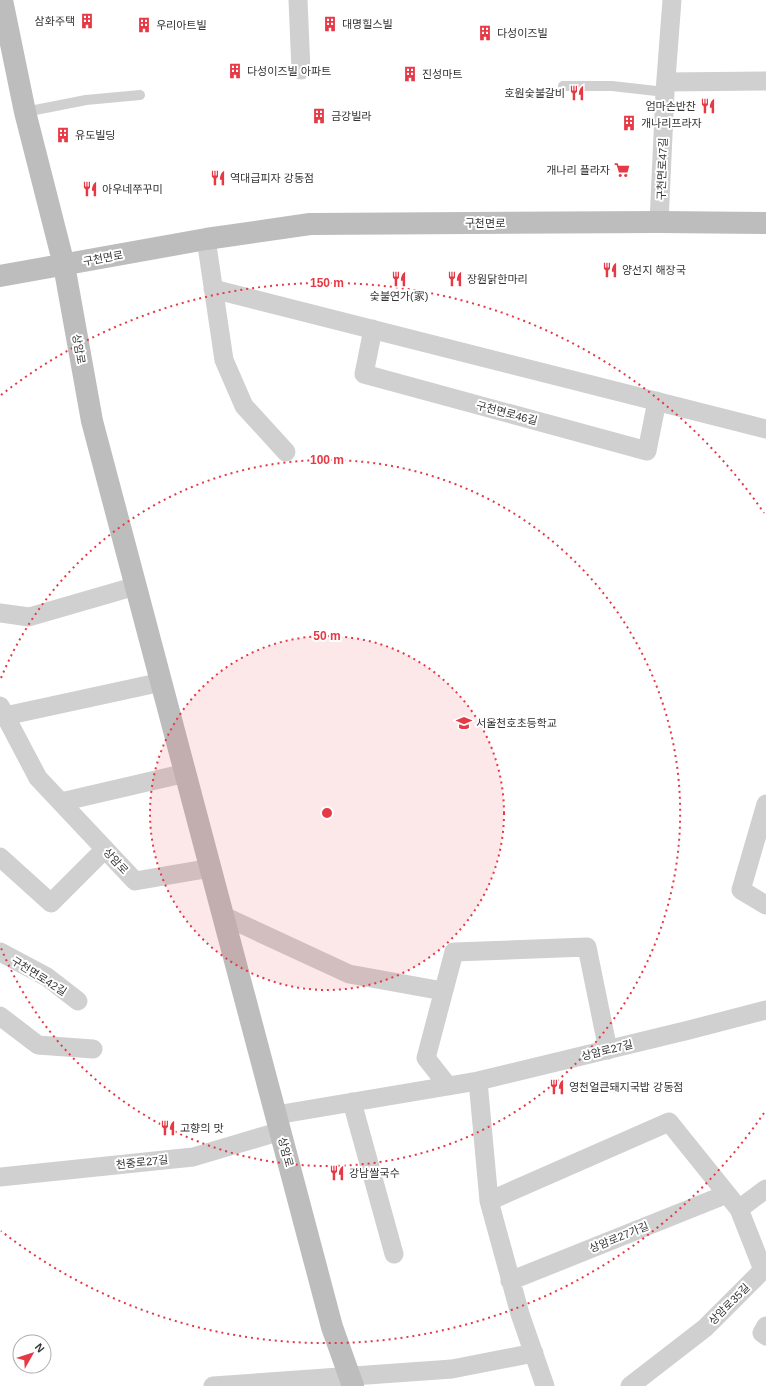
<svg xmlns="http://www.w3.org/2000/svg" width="766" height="1386" font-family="Arial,'Noto Sans KR',sans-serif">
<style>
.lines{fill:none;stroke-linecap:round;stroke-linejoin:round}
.lane{stroke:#d0d0d0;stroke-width:10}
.street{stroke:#d0d0d0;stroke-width:19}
.secondary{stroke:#bdbdbd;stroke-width:22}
.ring{fill:none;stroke:#e63946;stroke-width:2;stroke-dasharray:2 4}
.labels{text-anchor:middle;stroke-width:4;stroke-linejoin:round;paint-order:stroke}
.poi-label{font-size:11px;fill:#333;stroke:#fff;text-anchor:start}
.street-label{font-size:11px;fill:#333;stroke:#fff}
.centre{fill:#e63946;stroke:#fff;stroke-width:2}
.ring-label{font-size:12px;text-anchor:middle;font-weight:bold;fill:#e63946;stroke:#fff;stroke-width:4;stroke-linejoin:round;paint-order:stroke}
</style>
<rect width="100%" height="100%" fill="#fff"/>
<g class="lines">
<path class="lane" d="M563,86H612L665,92
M25,112L86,100L140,95"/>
<path class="street" d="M298,0L301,70
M666,82L766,81
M659,222L665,92L672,0
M206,239L224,360L244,406L286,452
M213,289L766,429
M373,329L364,374L647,451L657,401
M0,613L29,617L136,586
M0,706L38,778L135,881L211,868
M5,716L162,682
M61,802L186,773
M766,804L741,890L766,905
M0,857L51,903L105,849
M224,916L349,974L443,991
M0,952L47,977L78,1001
M0,1016L38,1045L93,1049
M478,1081L489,1201L520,1314L545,1386
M448,1086L426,1058L454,952L587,947L608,1050
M352,1102L394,1254
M276,1115L478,1081L689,1030L766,1010
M0,1177L193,1157L281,1131
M489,1201L669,1122L739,1209L763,1270L705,1328L630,1386
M739,1209L766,1189
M510,1281L727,1194
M766,1326L762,1333L766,1336
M213,1386L452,1369L534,1353"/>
<path class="secondary" d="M2,0L25,112L64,265L92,421L332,1327L353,1386
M0,276L206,239L310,224L659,222L766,223"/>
</g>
<circle cx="327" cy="813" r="177" fill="#e63946" fill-opacity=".12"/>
<g class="ring">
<circle cx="327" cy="813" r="177"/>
<path d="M1 678A353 353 0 1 1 1 948"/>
<path d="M764 1113A530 530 0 0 1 1 1231M1 395A530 530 0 0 1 764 513"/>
</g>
<defs>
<symbol id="building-bare" viewBox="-9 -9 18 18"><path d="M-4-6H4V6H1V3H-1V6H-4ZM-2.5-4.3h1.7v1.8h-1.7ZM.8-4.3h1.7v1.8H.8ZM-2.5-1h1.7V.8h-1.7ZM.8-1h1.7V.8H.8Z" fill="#e63946" stroke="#fff" stroke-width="2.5" paint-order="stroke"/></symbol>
<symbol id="restaurant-bare" viewBox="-9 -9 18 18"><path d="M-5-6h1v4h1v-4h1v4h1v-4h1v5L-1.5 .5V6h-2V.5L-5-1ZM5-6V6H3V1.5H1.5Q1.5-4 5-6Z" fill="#e63946" stroke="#fff" stroke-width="2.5" paint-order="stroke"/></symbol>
<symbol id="supermarket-bare" viewBox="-9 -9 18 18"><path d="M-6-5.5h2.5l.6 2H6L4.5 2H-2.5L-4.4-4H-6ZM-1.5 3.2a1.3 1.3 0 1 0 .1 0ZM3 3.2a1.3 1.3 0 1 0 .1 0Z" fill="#e63946" stroke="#fff" stroke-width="2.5" paint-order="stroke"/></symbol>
<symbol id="school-bare" viewBox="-9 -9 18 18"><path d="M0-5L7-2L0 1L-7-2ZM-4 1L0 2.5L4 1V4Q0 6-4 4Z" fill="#e63946" stroke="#fff" stroke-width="2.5" paint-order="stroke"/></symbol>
</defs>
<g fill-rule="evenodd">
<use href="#building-bare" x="76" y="10" width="22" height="22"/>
<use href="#building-bare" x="319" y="13" width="22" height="22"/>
<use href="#building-bare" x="133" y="14" width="22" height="22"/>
<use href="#building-bare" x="474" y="22" width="22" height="22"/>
<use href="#building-bare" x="224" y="60" width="22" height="22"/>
<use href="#building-bare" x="399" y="63" width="22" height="22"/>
<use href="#restaurant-bare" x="566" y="82" width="22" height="22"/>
<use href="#restaurant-bare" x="697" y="95" width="22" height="22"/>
<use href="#building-bare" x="308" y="105" width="22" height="22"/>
<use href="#building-bare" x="618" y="112" width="22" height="22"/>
<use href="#building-bare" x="52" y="124" width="22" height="22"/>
<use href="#supermarket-bare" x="611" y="159" width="22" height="22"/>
<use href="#restaurant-bare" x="207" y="167" width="22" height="22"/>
<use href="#restaurant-bare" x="79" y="178" width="22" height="22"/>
<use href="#restaurant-bare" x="599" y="259" width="22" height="22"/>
<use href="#restaurant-bare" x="388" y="268" width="22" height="22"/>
<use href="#restaurant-bare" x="444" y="268" width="22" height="22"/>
<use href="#school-bare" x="453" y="712" width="22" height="22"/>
<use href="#restaurant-bare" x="546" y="1076" width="22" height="22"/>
<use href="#restaurant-bare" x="157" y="1117" width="22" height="22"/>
<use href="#restaurant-bare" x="326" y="1162" width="22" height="22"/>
</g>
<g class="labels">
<g class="poi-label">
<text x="75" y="25" text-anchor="end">삼화주택</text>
<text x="342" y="28">대명힐스빌</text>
<text x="156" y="29">우리아트빌</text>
<text x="497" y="37">다성이즈빌</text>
<text x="247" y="75">다성이즈빌 아파트</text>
<text x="422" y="78">진성마트</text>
<text x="565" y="97" text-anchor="end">호원숯불갈비</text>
<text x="696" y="110" text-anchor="end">엄마손반찬</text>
<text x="331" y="120">금강빌라</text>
<text x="641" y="127">개나리프라자</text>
<text x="75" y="139">유도빌딩</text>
<text x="610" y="174" text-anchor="end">개나리 플라자</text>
<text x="230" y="182">역대급피자 강동점</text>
<text x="102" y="193">아우네쭈꾸미</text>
<text x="622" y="274">양선지 해장국</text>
<text x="467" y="283">장원닭한마리</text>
<text x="399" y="300" text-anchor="middle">숯불연가(家)</text>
<text x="476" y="727">서울천호초등학교</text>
<text x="569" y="1091">영천얼큰돼지국밥 강동점</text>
<text x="180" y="1132">고향의 맛</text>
<text x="349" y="1177">강남쌀국수</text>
</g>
<g class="street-label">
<text transform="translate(662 169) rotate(-88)" y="4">구천면로47길</text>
<text x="485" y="227">구천면로</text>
<text transform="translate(103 258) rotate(-10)" y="4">구천면로</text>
<text transform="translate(79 349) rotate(80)" y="4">상암로</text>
<text transform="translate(507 413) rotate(15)" y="4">구천면로46길</text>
<text transform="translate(116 861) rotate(47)" y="4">상암로</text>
<text transform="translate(39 976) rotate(32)" y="4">구천면로42길</text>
<text transform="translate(607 1050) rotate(-14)" y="4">상암로27길</text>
<text transform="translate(286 1152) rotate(75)" y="4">상암로</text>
<text transform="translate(142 1162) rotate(-6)" y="4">천중로27길</text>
<text transform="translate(619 1237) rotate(-22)" y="4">상암로27가길</text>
<text transform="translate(729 1304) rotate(-45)" y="4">상암로35길</text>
</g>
</g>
<circle cx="327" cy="813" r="6" class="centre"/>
<g class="ring-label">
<text x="327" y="287">150 m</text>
<text x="327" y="464">100 m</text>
<text x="327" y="640">50 m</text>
</g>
<g transform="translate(32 1354) rotate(51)"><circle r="19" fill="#ffffff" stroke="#adadad"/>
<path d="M0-3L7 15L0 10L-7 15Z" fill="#e63946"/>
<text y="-6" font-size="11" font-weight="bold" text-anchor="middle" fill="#333333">N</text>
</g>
</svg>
